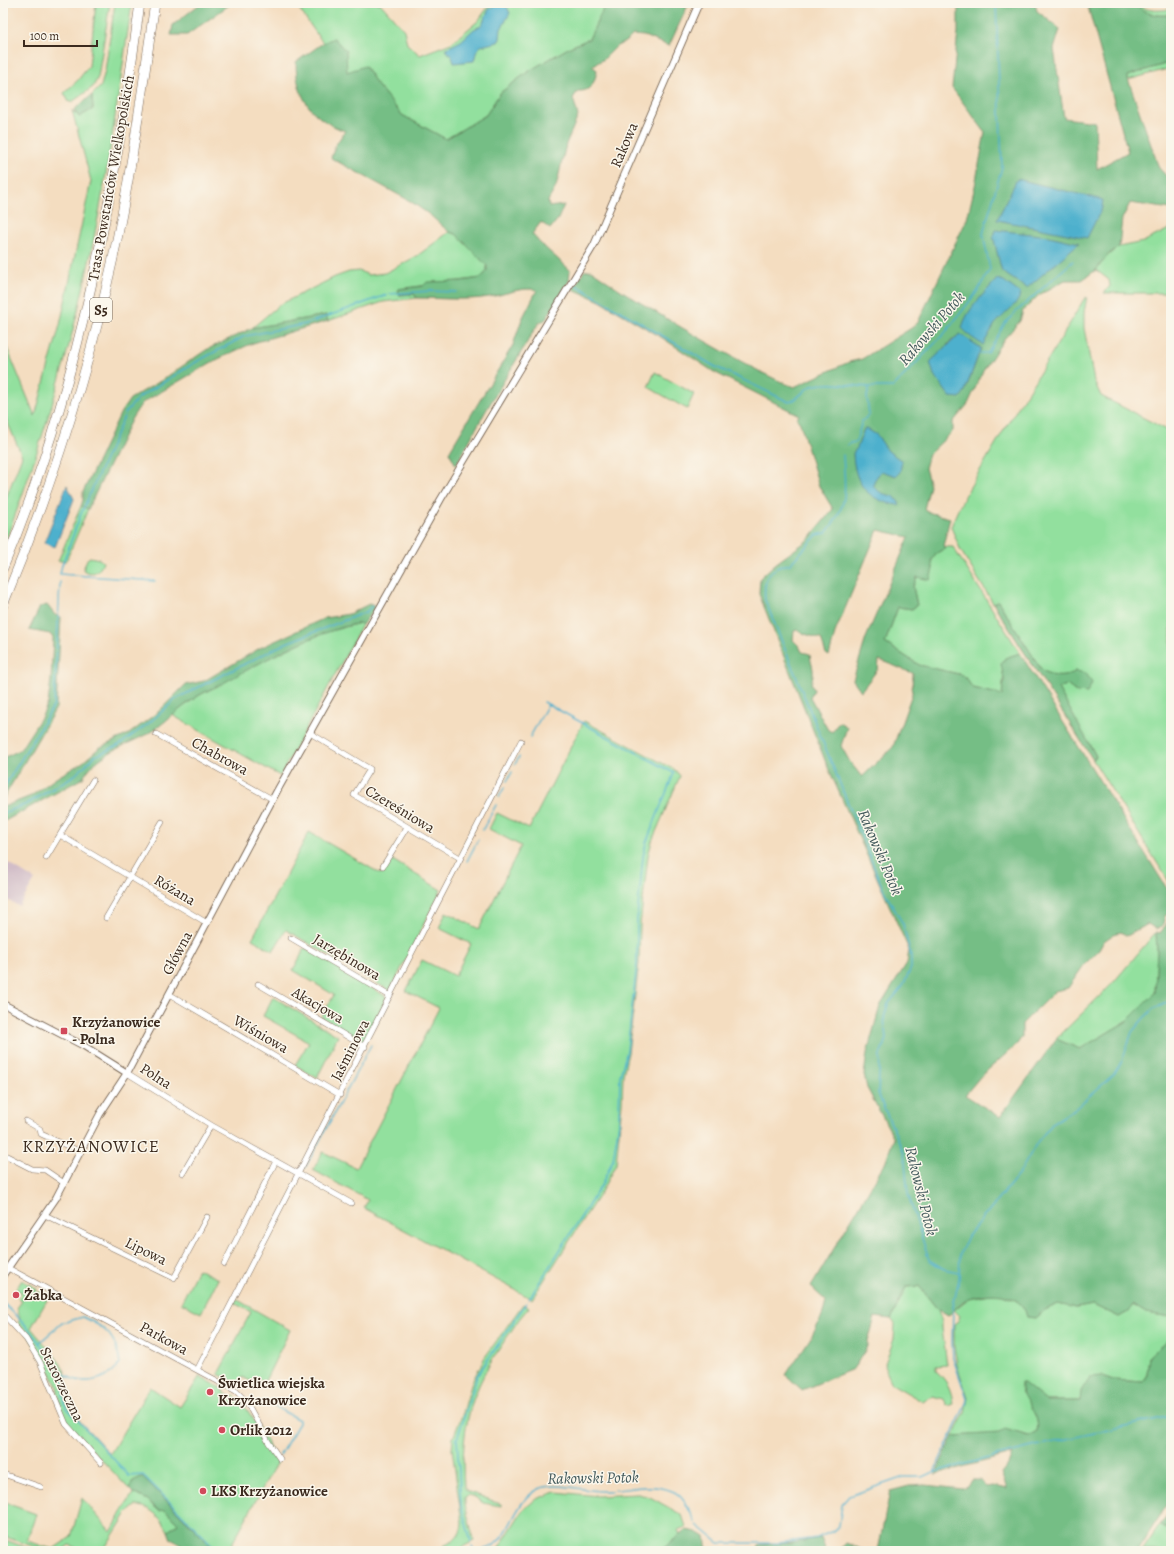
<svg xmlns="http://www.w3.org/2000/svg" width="1174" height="1554" font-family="Alegreya,serif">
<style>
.industrial{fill:#d2bdc8}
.green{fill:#92e09e;stroke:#66855e}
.forest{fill:#75be85;stroke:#587452;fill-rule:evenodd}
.water{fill:#4eb0cd;stroke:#446d76}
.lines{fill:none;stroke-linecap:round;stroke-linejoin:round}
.stream{stroke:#4eb0cd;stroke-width:1.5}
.minor-casing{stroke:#7c6957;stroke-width:6}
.tertiary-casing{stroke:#7c6957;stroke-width:8}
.motorway-casing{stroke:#7c6957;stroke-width:10}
.minor{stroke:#fff;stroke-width:5}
.tertiary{stroke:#fff;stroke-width:6}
.motorway{stroke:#fff;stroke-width:9}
.poi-dot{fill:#d1495b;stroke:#fbf7ec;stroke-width:1.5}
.labels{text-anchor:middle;stroke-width:3;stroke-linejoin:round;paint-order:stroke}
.shield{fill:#fbf7ec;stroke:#75685c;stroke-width:1}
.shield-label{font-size:14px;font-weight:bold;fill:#3b2a1e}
.street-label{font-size:15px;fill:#3b2a1e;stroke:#fbf7ec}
.poi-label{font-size:15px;font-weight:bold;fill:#3b2a1e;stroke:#fbf7ec;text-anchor:start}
.water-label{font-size:16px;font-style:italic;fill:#42595b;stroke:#fbf7ec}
.quarter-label{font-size:17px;letter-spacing:1px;fill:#3b2a1e;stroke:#fbf7ec}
</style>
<rect width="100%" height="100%" fill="#fbf7ec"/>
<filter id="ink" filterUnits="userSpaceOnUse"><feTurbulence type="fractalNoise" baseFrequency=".025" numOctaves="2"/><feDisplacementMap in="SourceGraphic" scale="8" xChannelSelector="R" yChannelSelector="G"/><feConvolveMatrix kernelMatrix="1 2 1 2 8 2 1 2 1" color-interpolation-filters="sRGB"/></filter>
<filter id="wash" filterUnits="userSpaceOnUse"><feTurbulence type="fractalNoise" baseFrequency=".012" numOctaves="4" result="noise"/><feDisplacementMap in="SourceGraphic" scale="16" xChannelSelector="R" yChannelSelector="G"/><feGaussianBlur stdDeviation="0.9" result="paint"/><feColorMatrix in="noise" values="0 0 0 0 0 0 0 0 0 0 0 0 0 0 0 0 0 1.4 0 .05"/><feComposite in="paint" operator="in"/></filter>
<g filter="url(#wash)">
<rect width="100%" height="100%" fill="#f4ddc0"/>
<path class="industrial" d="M3,860L35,880L19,906L3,898Z"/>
<path class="green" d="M96,3H110L98,77L93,87L72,102H69L64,93L78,80L89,66Z
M115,3H132C120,82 110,160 94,238C73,344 41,447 3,548V506L22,456L3,412V338L35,416L60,325L91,181L72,110L79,117L93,109L92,95L101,86L105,71Z
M295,3H380L404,30L407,44L420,55L451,43L478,21L491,3H606L589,39L570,47L529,71L500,93L486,115L446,139L402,115L378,86L365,67L347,73L334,38L323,43Z
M1135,3C1140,3 1142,7 1147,9C1154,11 1164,10 1171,9V15C1156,16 1145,15 1135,3Z
M1171,62V68L1128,80L1127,76Z
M1171,228V293H1104L1110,286L1109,280L1096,270L1109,254L1119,247L1143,242Z
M449,232L456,234L487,266V271L481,278L398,289L399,295L414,294L417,298L383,302L328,321L326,315L252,328L279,305L335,277L349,272L359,271L369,275L385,273L417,256Z
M1087,297L1084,312V328L1094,381L1101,396L1171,432V885L1093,760L1096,756L1060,693L1058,687L1067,685L1076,692V671C1063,679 1054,678 1041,669L998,601L993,603L961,551L951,527C959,503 974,481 986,460C1018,405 1054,353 1084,299Z
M655,372L694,394L687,409L648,387Z
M81,506L88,509L66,561H58Z
M947,547H953L1020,653L1005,658L1002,695L973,688L963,675L919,665L885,643L898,607L912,609L917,605L913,587L917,577H922L933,569L932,560L937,553Z
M90,557L99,559L103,562C100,572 93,576 83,570L87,559Z
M360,623L362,625L280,776L172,715L198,696L265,660L319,634Z
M584,721L675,770L680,776L652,841L648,856L640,925L639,963L628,1053L623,1075L622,1103L616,1164L601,1192L532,1299L364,1208L368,1200L313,1170L323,1152L356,1168L439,1008L406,991L422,960L455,976L471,944L439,928L446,912L479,929L521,846L489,829L497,813L529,829Z
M309,832L381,874L391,859L441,890L390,991L286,930L273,951L252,939Z
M1156,932L1157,950L1155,993L1127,1021L1080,1049L1056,1039L1112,984Z
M305,948L387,997L364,1042L321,1017L334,995L293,970Z
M273,997L338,1036L317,1078L295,1065L309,1042L263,1016Z
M198,1269L218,1279L201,1313L181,1303Z
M22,1280L37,1289L36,1291L39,1293L41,1291L50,1295L31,1328C38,1337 62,1362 65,1372C67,1381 63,1394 67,1402C77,1422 96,1437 110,1454L150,1387L180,1407L200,1376L224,1390L223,1392L231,1397L234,1395C253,1413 265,1439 277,1462L228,1551H216L143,1477L133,1481L129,1489L68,1424L60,1406L57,1386L50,1372L29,1336L18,1323L20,1318L17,1308L22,1301L18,1299L22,1293L16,1289Z
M919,1286L938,1310L942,1321V1328L947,1365L936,1366V1371C947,1380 952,1391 953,1404L947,1406L944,1399L932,1396L923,1402L892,1384L884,1366L894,1339L895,1324L891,1319L906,1287Z
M996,1293C1010,1298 1024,1300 1027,1317L1036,1318L1045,1310L1058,1304L1076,1308L1094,1305L1119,1317L1128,1312L1133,1305L1146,1313L1171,1317V1339L1167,1341L1149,1356L1147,1374L1143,1382L1113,1380L1102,1376L1082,1391L1081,1401H1046L1036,1394L1021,1392C1029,1401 1040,1418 1037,1431L1028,1436L1018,1433L953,1436L965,1412L968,1398L957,1365L954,1347V1324L958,1321L960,1316L954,1310L969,1298Z
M236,1299L290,1330L265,1381L255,1378L252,1382L242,1377L238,1384L218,1374L251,1312L234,1303Z
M523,1304L529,1308C519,1317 513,1329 505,1340C471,1390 460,1426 464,1487L467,1491L501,1504V1506L483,1503L475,1497L468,1495L465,1497V1505L474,1541L457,1550L446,1551L443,1546C454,1541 461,1537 462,1523L452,1449L453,1438L463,1413L472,1382L485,1357Z
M556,1492L598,1496L638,1494L650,1497L682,1515L686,1527L678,1530L680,1535L660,1551H497L522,1511L536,1499Z
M133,1493L148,1500L154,1507L165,1510L178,1524L168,1531C162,1519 150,1505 135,1506L127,1513L103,1551H77L75,1547L69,1545L61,1551H46L3,1536V1502L36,1514L27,1541L53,1549L71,1537L82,1498L111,1532Z
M1160,1525L1171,1532V1551H1142Z
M3,1539L35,1551H3Z"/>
<path class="forest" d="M201,3H232L187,35H171L173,25Z
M606,3H689L669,46L644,36L633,35L625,42L617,46L604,59L592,66L597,70C595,82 591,92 578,91L573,98L578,116L566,144L556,187L548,201L549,207L564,205L558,219L550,229L541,222L532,234L540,243L570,270L569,281L546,319L538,324L484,414L456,465L449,452L513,345L522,319L537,290C521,286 505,295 489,297C465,301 440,298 417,298L414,294L399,295L398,289L423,286L427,282L461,281L481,278L487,271V266L456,234L449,232L430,215L410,201L331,158L335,146L345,131C312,119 296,98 296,62L323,43L334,38L346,51L347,72L365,66L378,86L402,115L446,139L486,115L500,93L529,71L570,47L589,39Z
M958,3H1035L1037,11L1060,29L1054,49L1064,118L1095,122L1097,169L1128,152L1087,3H1135C1145,15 1156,16 1171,15V62L1127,76L1159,168L1171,181V209L1130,203L1122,219L1119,247L1109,254L1096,270L1082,280H1065L1039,295L1023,311L1020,321L1004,339L983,371L968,404L953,422V431L929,454L925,468L930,486L924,509L931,513L950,518L943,546L947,547L937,553L932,560L933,569L930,580L917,577L913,587L917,605L912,609L898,607L885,643L919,665L963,675L973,688L1002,695L1004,679L1001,664L1005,658L1020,653L1171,895V911L1165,916L1162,927L1156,929L1148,924L1127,936L1121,932L1114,934L1104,941L1099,950L1084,965L1068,988L1055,991L1022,1024V1037L1017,1044L980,1077L965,1095L1000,1117L1056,1039L1080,1049L1127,1021L1155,993L1157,950L1156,932L1160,933L1171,918V1317L1146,1313L1133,1305L1128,1312L1119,1317L1094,1305L1076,1308L1058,1304L1045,1310L1036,1318L1027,1317C1022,1292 990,1291 970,1298C962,1300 954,1311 948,1316L938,1310L919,1286L906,1287L891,1319L875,1317L866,1349L853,1369L802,1390L786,1375C800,1352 822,1327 826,1301L811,1287L885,1163L894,1138L867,1088L864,1075L867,1053L880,1006L907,963L909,950L826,763L759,594L760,578L775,564L808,540L833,509L819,486L800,423L797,419L799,415L714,372L661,337L600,301L573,289L584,271L591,270C634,300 680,327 726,353C748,365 770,378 794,387L849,362L862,359L913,327L919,320L967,219L975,186L985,132L952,88L958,32ZM997,279L1017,302L995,324L964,322ZM957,336L981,348L965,391L947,345ZM878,530L909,537L866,638L853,680L861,691L878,669L879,660C891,663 901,670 913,673L912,694L893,747L862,777L850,762L841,746L847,727L839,722L832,732L828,730L810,697L814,690L811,684C816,667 811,668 810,654L802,652L799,646L793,640L794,631L798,630L805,634L821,639L826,654L829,656L836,630Z
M92,95L93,109L79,117L74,110Z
M326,315L328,321L253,343L235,351L212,362L142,403L132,418L88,509L81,506L83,500V492L121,412L130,399L162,380L206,350L252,328Z
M998,601L1041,669C1054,678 1063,679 1076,671L1086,673L1092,683L1087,693L1076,692L1067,685L1058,688L1096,756L1093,760L993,603Z
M369,604L374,606L375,608L362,625L360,623C310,634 271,657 227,681C218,687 207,690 198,696C180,707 165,724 147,734C125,746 95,755 83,778L3,822V807L31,796L56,778L83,762L99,748L129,734L158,712L185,685L204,681L260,648L325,618L349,614Z
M47,605L55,615L61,617L56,708L3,799V758L20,750L42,716L48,703L51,680L53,638L50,634L29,630L40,607Z
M1171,1339V1499L1137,1551H878L890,1491L909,1486L925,1485L963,1489L968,1487L972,1480H980L987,1487L993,1486L1007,1489L1001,1473L1008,1465L1012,1454L936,1474L938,1468L953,1436L999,1433L1005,1429L1028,1436L1037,1431C1042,1413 1018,1398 1021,1383H1024L1046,1401H1080L1081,1391L1090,1377L1102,1376L1113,1380L1143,1382L1147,1374L1149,1356L1167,1341Z
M141,1477H143L216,1551L187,1550L182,1545L171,1539L168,1531L178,1524L165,1510L159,1511L148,1500L133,1493L129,1489L133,1481Z
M1171,1510V1532L1160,1525Z
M686,1530L697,1532L705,1537L707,1551H660Z
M821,1538L826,1551H761L758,1547L760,1545L792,1543Z
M846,1543L866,1551H838Z"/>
<path class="water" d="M500,3H505L510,13L501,29L500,39L498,42L481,46L477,50L474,61L454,63L452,57L445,49L461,41L474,29L481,26L489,9Z
M1017,179L1103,200L1102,208L1087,238L997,220Z
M995,230L1049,236L1079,243L1027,288L1002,272L993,236Z
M997,279L1004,281L1021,294L1017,302L995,324L983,345L971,337L962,328C966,310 985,293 997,279Z
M960,334L981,348L965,391L960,398L950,397L934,375L930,362Z
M864,429H867L877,435L888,451L902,461L900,472L896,476L881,471L874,481V487C880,493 885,495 894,496L900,504L898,505C868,501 854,484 853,453L857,448Z
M67,485L74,499L55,547L44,543Z"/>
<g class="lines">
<path class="stream" d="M574,284L714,366L789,402C799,400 803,389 812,386C829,381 851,386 869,387
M980,353H988L1005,323L1017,311L1073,261
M848,445L850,443L856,442L862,421L869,415L867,397L869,387H893L945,333L977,292L990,269L983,234L1002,167L996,3
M843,455C845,490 850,503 826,533L817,535L790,564C768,567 763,580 765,600L883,889L903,924L911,956V968L903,986L888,1004L884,1018L886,1039L880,1055L878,1094L904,1153L908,1194L929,1260L944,1269L959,1272
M155,581L60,574L62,565L81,514L126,412L138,398L196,362L245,336L306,324L389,294L430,291L456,292
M530,737L548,704
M515,764L519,757
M507,781L512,772
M3,789L54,705L60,582
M499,797L504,788
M3,813L27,804L75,775L95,756L119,745L148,724L176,699L195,689L286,643L366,612L372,606
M483,829L496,805
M467,861L478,840
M305,1168L371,1045
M529,1299L602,1184L613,1160L619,1123L620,1076L627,1051L637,964V919L643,857L646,843L674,773L544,702
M3,1303L23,1322L61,1371L64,1384L63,1396L66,1407L129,1476L143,1475L218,1551
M39,1343L62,1323L83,1317C107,1328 116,1336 120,1364C106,1382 78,1388 61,1371
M265,1401L299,1420V1423L280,1455
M934,1472L1036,1446L1171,1416
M697,1525L719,1543H778L817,1538L833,1531L839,1526L842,1504L849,1496L904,1477H923L934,1472L966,1404L967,1399L953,1358L952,1342L953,1307L959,1279L960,1254L968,1236L1019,1174L1038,1141L1053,1123L1076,1108L1114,1074L1122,1061L1132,1032L1143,1019L1153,1009L1171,1001
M471,1542L461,1505L457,1439L477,1376L526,1303
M472,1547L474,1551
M480,1551C484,1549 490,1548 494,1545C513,1531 514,1501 539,1489C556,1481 587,1492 606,1491C629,1490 649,1482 672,1491C684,1495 690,1512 695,1522"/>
</g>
</g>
<g filter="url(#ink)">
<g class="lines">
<defs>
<path id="minor" d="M310,733L370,769L354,795L460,858
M156,734L272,799
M60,835L207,923
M46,858L93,780
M383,866L407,827
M106,918L162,822
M291,938L390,996
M258,984L365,1047
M169,994L340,1095
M127,1073L211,1125L351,1203
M26,1121L40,1129L41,1134L81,1152
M3,1154L32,1169L45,1170L64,1183
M183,1173L211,1125
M45,1215L174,1278L207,1217
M224,1264L276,1161
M8,1268L236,1391L246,1401L269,1443L280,1459
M3,1314L26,1339L40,1362L66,1424L101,1463
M197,1370L521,741
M3,1474L41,1487"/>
<path id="tertiary" d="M3,1004L84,1046L127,1073
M3,1275L56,1198L100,1114L127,1073L277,791L441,499L594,245L699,3"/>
<path id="motorway" d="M3,568C79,388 114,196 140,3
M3,605C49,494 86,380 112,263C131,177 142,90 155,3"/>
</defs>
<use href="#minor" class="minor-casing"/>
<use href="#tertiary" class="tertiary-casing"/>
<use href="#motorway" class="motorway-casing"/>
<use href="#minor" class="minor"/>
<use href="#tertiary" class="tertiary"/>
<use href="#motorway" class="motorway"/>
</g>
</g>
<g class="poi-dot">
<rect x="60" y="1027" width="8" height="8" rx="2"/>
<circle cx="16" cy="1295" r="4"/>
<circle cx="210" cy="1392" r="4"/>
<circle cx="222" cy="1430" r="4"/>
<circle cx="203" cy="1491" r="4"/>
</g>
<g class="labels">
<rect class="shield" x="90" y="298" width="22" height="24" rx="3"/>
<g class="shield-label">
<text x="101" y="315">S5</text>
</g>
<g class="street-label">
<text transform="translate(624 145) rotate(-67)" y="5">Rakowa</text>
<text transform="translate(111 178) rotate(-80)" y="5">Trasa Powstańców Wielkopolskich</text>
<text transform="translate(220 756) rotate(29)" y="5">Chabrowa</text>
<text transform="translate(400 809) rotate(31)" y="5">Czereśniowa</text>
<text transform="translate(175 890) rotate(31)" y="5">Różana</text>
<text transform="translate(177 953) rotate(-62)" y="5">Główna</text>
<text transform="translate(347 957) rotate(31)" y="5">Jarzębinowa</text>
<text transform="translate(318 1005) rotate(30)" y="5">Akacjowa</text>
<text transform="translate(261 1034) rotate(30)" y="5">Wiśniowa</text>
<text transform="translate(350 1050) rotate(-63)" y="5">Jaśminowa</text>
<text transform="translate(156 1076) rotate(33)" y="5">Polna</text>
<text transform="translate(146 1251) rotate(26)" y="5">Lipowa</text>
<text transform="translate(164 1338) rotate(29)" y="5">Parkowa</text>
<text transform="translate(62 1384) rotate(64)" y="5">Starorzeczna</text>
</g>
<g class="poi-label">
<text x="72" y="1027">Krzyżanowice<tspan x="72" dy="17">- Polna</tspan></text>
<text x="24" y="1300">Żabka</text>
<text x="218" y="1388">Świetlica wiejska<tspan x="218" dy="17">Krzyżanowice</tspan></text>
<text x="230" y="1435">Orlik 2012</text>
<text x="211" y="1496">LKS Krzyżanowice</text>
</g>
<g class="water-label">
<text transform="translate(931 328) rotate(-49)" y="6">Rakowski Potok</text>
<text transform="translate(881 852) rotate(67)" y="6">Rakowski Potok</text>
<text transform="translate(922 1191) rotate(76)" y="6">Rakowski Potok</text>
<text transform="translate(593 1477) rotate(-1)" y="6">Rakowski Potok</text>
</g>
<g class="quarter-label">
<text x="91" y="1152">KRZYŻANOWICE</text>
</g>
</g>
<rect width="1174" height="1554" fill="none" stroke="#fbf7ec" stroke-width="16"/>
<path d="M24 40v6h73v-6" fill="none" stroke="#3b2a1e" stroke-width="2"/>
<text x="30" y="40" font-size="12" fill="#3b2a1e" stroke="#fbf7ec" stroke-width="3" paint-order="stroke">100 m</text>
</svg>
